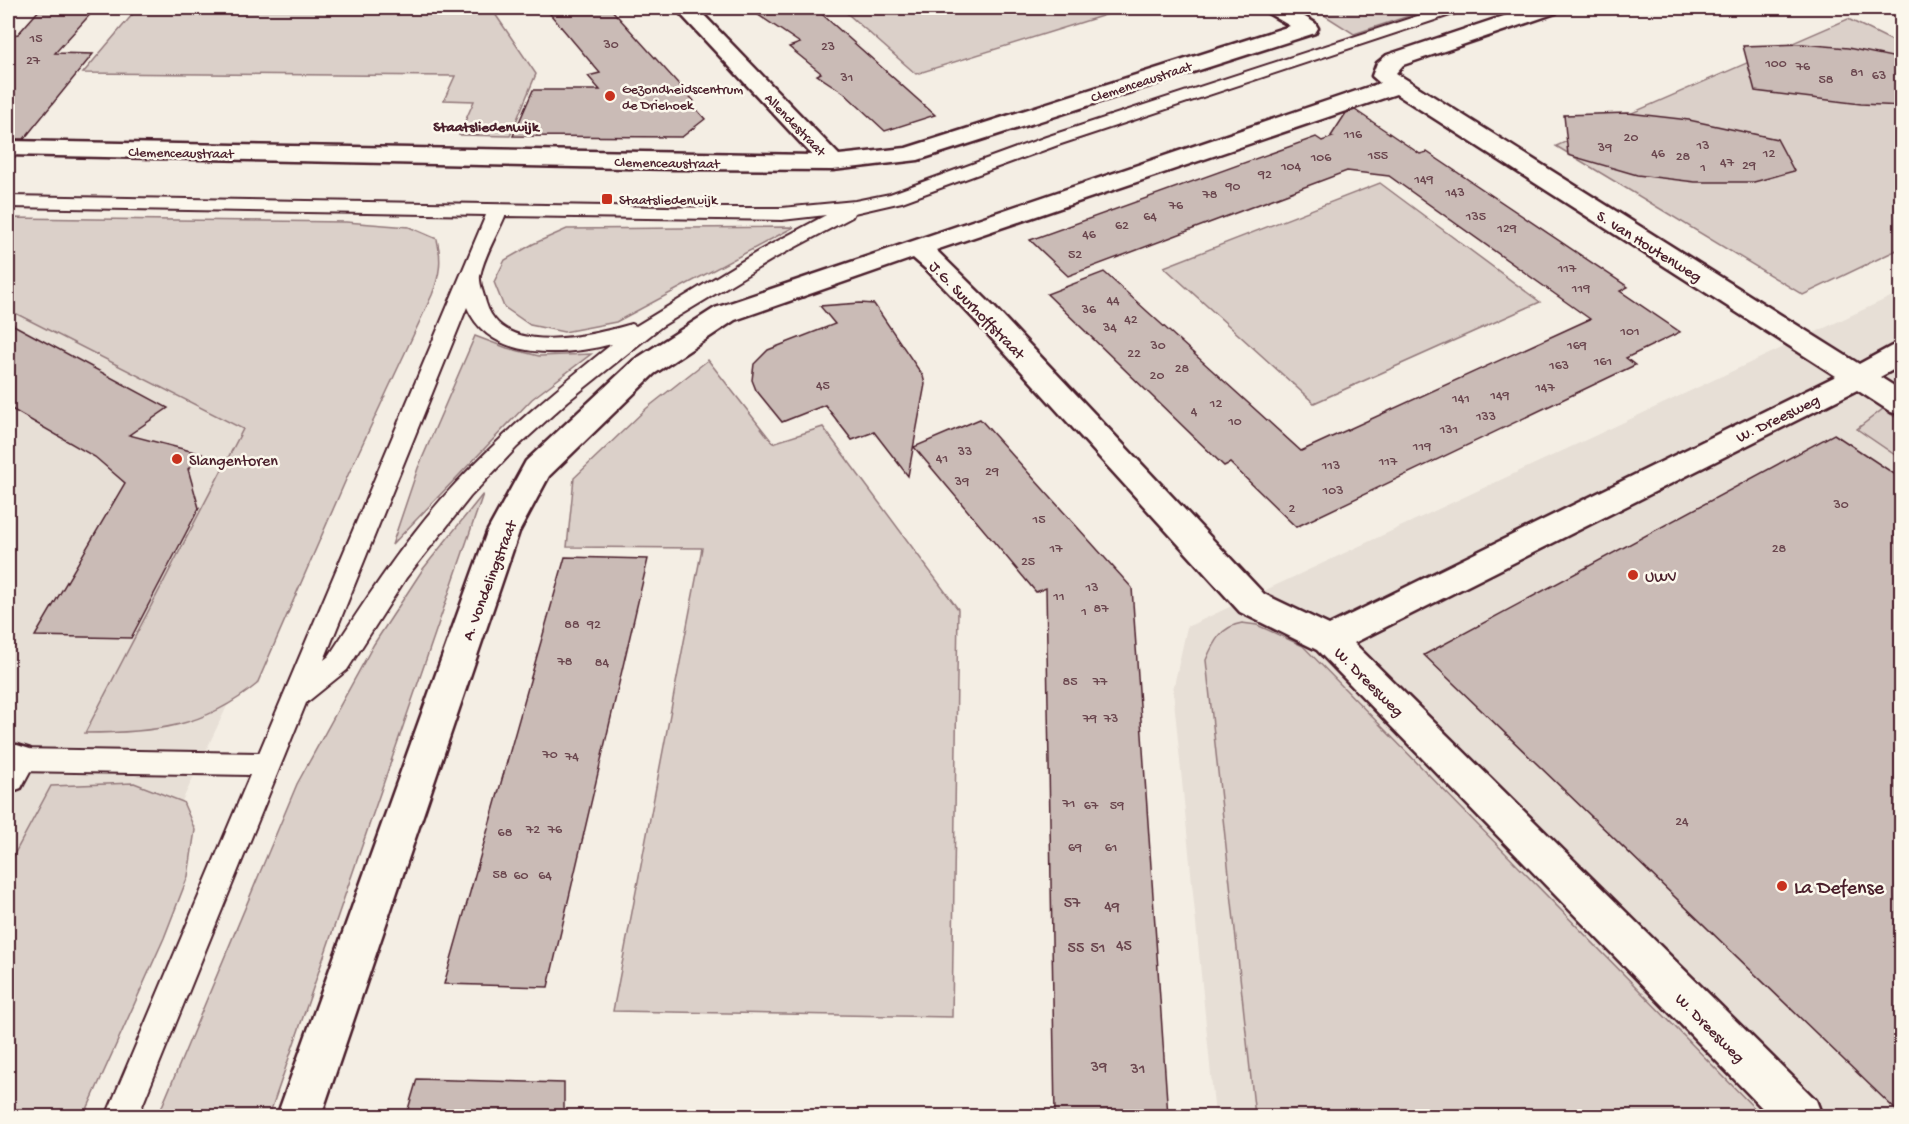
<svg xmlns="http://www.w3.org/2000/svg" width="1909" height="1124" font-family="'Gochi Hand',sans-serif">
<style>
.built{fill:#e7dfd6}
.green{fill:#dbd0c9;stroke:#92787a;stroke-width:1.5}
.building{fill:#cabbb6;stroke:#4a1f2b;stroke-width:1.5}
.lines{fill:none;stroke-linecap:round;stroke-linejoin:round}
.service-casing{stroke:#4a1f2b;stroke-width:4}
.minor-casing{stroke:#4a1f2b;stroke-width:5}
.service{fill:#fbf7ec;fill-rule:evenodd}
.minor{fill:#fbf7ec;fill-rule:evenodd}
.poi-dot{fill:#c8321e;stroke:#fbf7ec;stroke-width:2}
.labels{text-anchor:middle;stroke-width:5;stroke-linejoin:round;paint-order:stroke}
.number-label{font-size:14px;fill:#6a464e}
.far-street-label{font-size:14px;fill:#4a1f2b;stroke:#fbf7ec}
.far-poi-label{font-size:14px;fill:#4a1f2b;stroke:#fbf7ec;text-anchor:start}
.far-neighbourhood-label{font-size:15px;font-weight:bold;fill:#4a1f2b;stroke:#fbf7ec}
.street-label{font-size:16px;fill:#4a1f2b;stroke:#fbf7ec}
.poi-label{font-size:16px;fill:#4a1f2b;stroke:#fbf7ec;text-anchor:start}
.near-number-label{font-size:16px;fill:#6a464e}
.near-poi-label{font-size:20px;fill:#4a1f2b;stroke:#fbf7ec;text-anchor:start}
</style>
<rect width="100%" height="100%" fill="#f4eee4"/>
<filter id="ink" filterUnits="userSpaceOnUse"><feTurbulence type="fractalNoise" baseFrequency=".0167" numOctaves="2"/><feDisplacementMap in="SourceGraphic" scale="12" xChannelSelector="R" yChannelSelector="G"/><feConvolveMatrix kernelMatrix="1 2 1 2 8 2 1 2 1" color-interpolation-filters="sRGB"/></filter>
<g filter="url(#ink)">
<path class="built" d="M8,252L441,254L33,1116H8Z
M1901,292V1116H1215L1173,690L1187,627Z"/>
<path class="green" d="M138,8H491L536,74L510,136L459,135L474,101L444,100L455,76L83,73Z
M841,8H1113L1118,11L916,74Z
M1313,8H1433L1354,34Z
M1848,19L1901,45V248L1803,295L1556,146Z
M1380,183L1540,302L1314,403L1164,267Z
M8,218L346,222L409,227L437,239C442,260 440,275 432,295L348,475L257,684C204,728 152,733 85,733L243,429L17,314H8Z
M794,227L616,322L564,332L530,325L504,307L494,282L505,260L533,244L567,229Z
M475,336L507,348L539,356L591,354L532,399L392,545L418,468Z
M708,360L773,443L823,427L958,609L952,1017L613,1011L702,548L567,547L574,478L647,408Z
M1883,409L1901,421V459L1857,429Z
M483,494L269,1116H158L297,784L374,644L423,569Z
M1242,623L1257,625L1303,646L1762,1116H1255L1206,660C1214,641 1221,627 1242,623Z
M134,783L183,802L195,830L188,876L164,938L84,1116H8V866L51,786Z"/>
<path class="building" d="M41,8H96L55,53L93,54L24,139H8V53L13,35L18,34Z
M545,8H610L694,101L690,102L705,119L682,137L513,136L533,90H600L588,76L600,73Z
M748,8H815L935,115L885,131L844,93L817,75L821,73L789,47L800,43Z
M1803,44L1848,48L1902,59V106L1861,104L1755,91L1743,46Z
M1355,110L1420,154L1427,152L1628,287L1620,291L1680,332L1626,358L1635,365L1296,527L1230,463L1224,466L1047,294L1104,272L1301,451L1590,319L1389,176L1347,171L1068,276L1030,240L1316,137L1322,141L1333,137L1331,136L1346,113Z
M1628,113L1689,120L1777,139L1794,171L1754,182H1695L1637,175L1568,155L1564,115Z
M860,303L874,304L923,376L925,384L908,476L874,432L852,440L825,405L782,422L756,390L752,380L754,364L768,350L835,324L820,306Z
M8,322L168,408L129,435L202,454L188,469L199,508L131,638L35,636L125,483L95,457L8,407Z
M980,419L1132,588L1168,1116H1055L1046,588L1036,592L914,447Z
M1834,434L1902,479V1116L1424,655Z
M565,557L648,559L548,987L444,984Z
M417,1079L564,1083V1116H406Z"/>
<g class="lines">
<defs>
<path id="service" d="M1442,8H1464L1462,11L1058,145L902,202L854,213L852,217L773,259L662,326L568,401L517,447L470,497L406,578L347,670L306,703L138,1116H106L250,775L17,771L8,768V752L17,749L259,753L486,215L8,207V196L725,208H782L855,201L890,194L1046,137ZM826,215L759,251L636,326L632,324C593,335 503,359 486,303C484,295 479,283 480,276C484,256 497,235 505,216L782,220ZM467,307C490,362 565,356 612,344C557,388 504,432 456,483C407,536 368,596 329,656L324,660Z"/>
<path id="minor" d="M675,8H697L839,155L906,148L1290,26L1268,13L1266,8H1290L1315,23L1318,28L1315,33L918,160L833,170L673,169L8,155V141L812,155Z
M1528,8H1559L1556,13L1403,65L1396,73L1859,364L1892,346L1902,344V365L1880,377L1902,391V415L1891,412L1857,390L1354,643L1816,1100L1822,1116H1770L1317,650L1240,612L974,319L928,271L913,258L735,320L654,374L549,476L519,532L321,1116H277L487,532L526,461L634,360L715,308L1380,83L1372,76L1377,63L1387,55ZM1396,94L1836,376L1329,625L1264,594L994,307L936,250Z
M8,745H17L30,749L36,760L21,788L8,793Z"/>
</defs>
<use href="#service" class="service-casing"/>
<use href="#minor" class="minor-casing"/>
<use href="#service" class="service"/>
<use href="#minor" class="minor"/>
</g>
</g>
<g class="poi-dot">
<circle cx="610" cy="96" r="6"/>
<rect x="601" y="193" width="12" height="12" rx="3"/>
<circle cx="177" cy="459" r="6"/>
<circle cx="1633" cy="575" r="6"/>
<circle cx="1782" cy="886" r="6"/>
</g>
<g class="labels">
<g class="number-label">
<text x="36" y="42">15</text>
<text x="611" y="48">30</text>
<text x="828" y="50">23</text>
<text x="33" y="64">27</text>
<text x="1776" y="67">100</text>
<text x="1803" y="70">76</text>
<text x="1857" y="76">81</text>
<text x="1879" y="79">63</text>
<text x="847" y="81">31</text>
<text x="1826" y="83">58</text>
<text x="1353" y="138">116</text>
<text x="1631" y="141">20</text>
<text x="1703" y="149">13</text>
<text x="1605" y="151">39</text>
<text x="1658" y="157">46</text>
<text x="1769" y="157">12</text>
<text x="1378" y="159">155</text>
<text x="1683" y="160">28</text>
<text x="1321" y="161">106</text>
<text x="1727" y="166">47</text>
<text x="1749" y="169">29</text>
<text x="1291" y="170">104</text>
<text x="1703" y="171">1</text>
<text x="1265" y="178">92</text>
<text x="1424" y="183">149</text>
<text x="1233" y="190">90</text>
<text x="1455" y="196">143</text>
<text x="1210" y="198">78</text>
<text x="1176" y="209">76</text>
<text x="1150" y="220">64</text>
<text x="1476" y="220">135</text>
<text x="1122" y="229">62</text>
<text x="1507" y="232">129</text>
<text x="1089" y="238">46</text>
<text x="1075" y="258">52</text>
<text x="1567" y="272">117</text>
<text x="1581" y="292">119</text>
<text x="1113" y="304">44</text>
<text x="1089" y="313">36</text>
<text x="1131" y="323">42</text>
<text x="1110" y="331">34</text>
<text x="1630" y="335">101</text>
<text x="1158" y="349">30</text>
<text x="1577" y="349">169</text>
<text x="1134" y="357">22</text>
<text x="1603" y="365">161</text>
<text x="1559" y="369">163</text>
<text x="1182" y="372">28</text>
<text x="1157" y="379">20</text>
<text x="823" y="389">45</text>
<text x="1545" y="391">147</text>
<text x="1500" y="399">149</text>
<text x="1461" y="402">141</text>
<text x="1216" y="407">12</text>
<text x="1194" y="415">4</text>
<text x="1486" y="420">133</text>
<text x="1235" y="425">10</text>
<text x="1449" y="433">131</text>
<text x="1422" y="450">119</text>
<text x="965" y="455">33</text>
<text x="942" y="462">41</text>
<text x="1388" y="465">117</text>
<text x="1331" y="469">113</text>
<text x="992" y="475">29</text>
<text x="962" y="485">39</text>
<text x="1333" y="494">103</text>
<text x="1841" y="508">30</text>
<text x="1292" y="512">2</text>
<text x="1039" y="523">15</text>
<text x="1056" y="552">17</text>
<text x="1779" y="552">28</text>
<text x="1028" y="565">25</text>
<text x="1092" y="591">13</text>
<text x="1059" y="600">11</text>
<text x="1101" y="612">87</text>
<text x="1084" y="615">1</text>
<text x="572" y="628">88</text>
<text x="594" y="628">92</text>
<text x="565" y="665">78</text>
<text x="602" y="666">84</text>
<text x="1070" y="685">85</text>
<text x="1100" y="685">77</text>
<text x="1090" y="722">79</text>
<text x="1111" y="722">73</text>
<text x="550" y="758">70</text>
<text x="572" y="760">74</text>
<text x="1069" y="807">71</text>
<text x="1091" y="809">67</text>
<text x="1117" y="809">59</text>
<text x="1682" y="825">24</text>
<text x="533" y="833">72</text>
<text x="555" y="833">76</text>
<text x="505" y="836">68</text>
<text x="1075" y="851">69</text>
<text x="1111" y="851">61</text>
<text x="500" y="878">58</text>
<text x="521" y="879">60</text>
<text x="545" y="879">64</text>
</g>
<g class="far-street-label">
<text transform="translate(1141 81) rotate(-18)" y="5">Clemenceaustraat</text>
<text transform="translate(796 124) rotate(46)" y="5">Allendestraat</text>
<text transform="translate(181 152) rotate(1)" y="5">Clemenceaustraat</text>
<text transform="translate(667 162) rotate(1)" y="5">Clemenceaustraat</text>
</g>
<g class="far-poi-label">
<text x="622" y="93">Gezondheidscentrum<tspan x="622" dy="16">de Driehoek</tspan></text>
<text x="619" y="204">Staatsliedenwijk</text>
</g>
<g class="far-neighbourhood-label">
<text x="486" y="131">Staatsliedenwijk</text>
</g>
<g class="street-label">
<text transform="translate(1650 245) rotate(32)" y="6">S. van Houtenweg</text>
<text transform="translate(978 309) rotate(46)" y="6">J.G. Suurhoffstraat</text>
<text transform="translate(1777 417) rotate(-26)" y="6">W. Dreesweg</text>
<text transform="translate(488 580) rotate(-69)" y="6">A. Vondelingstraat</text>
<text transform="translate(1370 681) rotate(45)" y="6">W. Dreesweg</text>
<text transform="translate(1711 1027) rotate(45)" y="6">W. Dreesweg</text>
</g>
<g class="poi-label">
<text x="189" y="465">Slangentoren</text>
<text x="1645" y="581">UWV</text>
</g>
<g class="near-number-label">
<text x="1072" y="907">57</text>
<text x="1112" y="911">49</text>
<text x="1124" y="950">45</text>
<text x="1076" y="952">55</text>
<text x="1098" y="952">51</text>
<text x="1099" y="1071">39</text>
<text x="1138" y="1073">31</text>
</g>
<g class="near-poi-label">
<text x="1794" y="893">La Defense</text>
</g>
</g>
<rect width="1909" height="1124" fill="none" stroke="#fbf7ec" stroke-width="30"/>
<rect x="15" y="15" width="1879" height="1094" fill="none" stroke="#4a1f2b" stroke-width="2" filter="url(#ink)"/>
</svg>
